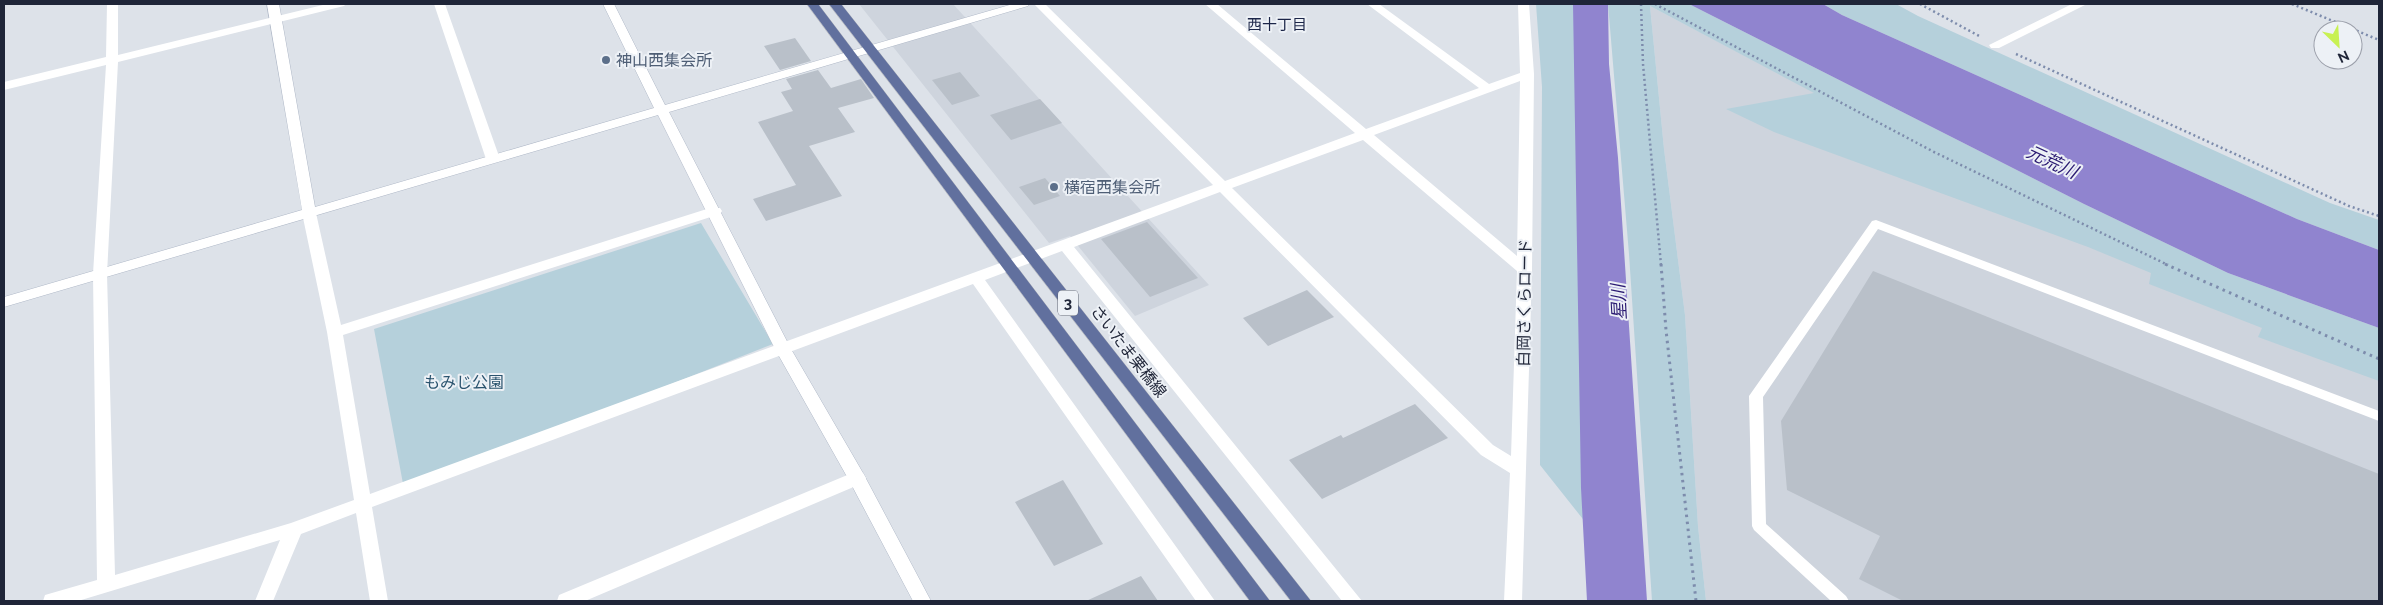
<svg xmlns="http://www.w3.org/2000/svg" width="2383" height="605" font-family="Raleway,'Noto Sans JP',sans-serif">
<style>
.built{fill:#ced4dd}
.green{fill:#b5d0db}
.water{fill:#9084cf}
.building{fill:#b9c0c9}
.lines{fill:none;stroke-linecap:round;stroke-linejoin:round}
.secondary-casing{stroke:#b0b9c8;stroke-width:1}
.primary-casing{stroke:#bcbec3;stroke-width:1}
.path-far1{stroke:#7d8cac;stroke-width:2.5;stroke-dasharray:2 3;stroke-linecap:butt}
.path{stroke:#7d8cac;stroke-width:3;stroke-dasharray:2.5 4.5;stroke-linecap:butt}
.lane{fill:#fff;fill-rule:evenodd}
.street{fill:#fff;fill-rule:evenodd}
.secondary{fill:#fff;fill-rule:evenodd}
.primary{fill:#61709e;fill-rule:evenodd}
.service-dot{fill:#5c6f8a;stroke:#edf1f6;stroke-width:2}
.labels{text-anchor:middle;stroke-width:4;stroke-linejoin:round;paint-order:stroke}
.far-neighbourhood-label{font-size:15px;fill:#1c2649;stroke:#edf1f6}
.shield{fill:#edf1f6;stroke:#5d6271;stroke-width:1}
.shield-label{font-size:15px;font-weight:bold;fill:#1f2538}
.service-label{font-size:16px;fill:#4e5e75;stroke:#edf1f6;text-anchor:start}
.street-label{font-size:16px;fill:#1f2538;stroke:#edf1f6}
.park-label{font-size:16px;fill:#2a536e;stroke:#edf1f6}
.water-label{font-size:18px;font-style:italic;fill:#2a1a72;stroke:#edf1f6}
</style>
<rect width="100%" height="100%" fill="#dde2e9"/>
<path class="built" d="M859,4H953L1209,285L1135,316L1070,236L1049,243Z
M1650,6L1874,124L2379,362V601H1706L1698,526L1685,315L1664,149Z"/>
<path class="green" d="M1536,4H1576L1590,528L1540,465L1542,87Z
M1608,4H1689L2084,204L2228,273L2379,328V381L2258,337L2262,328L2149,284L2151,273L2088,247L1774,132L1726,109L1814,93L1650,6L1664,149L1685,315L1698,526L1706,601H1652L1629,254Z
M1823,4H1896L1918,16L2330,203L2379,220V250L2297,219L1842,15Z
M701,223L773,344L404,489L374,329Z"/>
<path class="water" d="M1573,4H1608L1609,64L1618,158L1647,601H1587L1581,488Z
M1689,4H1823L1842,15L2297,219L2379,250V328L2228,273L2084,204Z"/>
<path class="building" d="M795,38L811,61L780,70L764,46Z
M818,70L831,88L861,79L874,98L838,108L855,132L809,146L842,196L766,221L753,199L796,185L758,122L793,111L781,92L792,89L786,79Z
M960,72L980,96L952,105L932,80Z
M1040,99L1062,123L1011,140L990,115Z
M1045,178L1060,196L1034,205L1019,187Z
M1147,222L1198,278L1150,297L1101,239Z
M1873,271L2379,474V601H1903L1859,579L1880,536L1787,490L1781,421Z
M1307,290L1334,317L1268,346L1243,318Z
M1415,404L1448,438L1322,499L1289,460L1341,435L1343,438Z
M1063,480L1103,544L1054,566L1015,502Z
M1141,576L1158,601H1086Z"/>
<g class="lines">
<defs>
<path id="secondary" d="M267,4H279L315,207L654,108L603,4H614L665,105L1013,4H1029L1028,6L669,112L791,349L863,473L931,601H913L850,482L775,349L658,115L4,307V297L302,210Z"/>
<path id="primary" d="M807,4H818L1270,601H1250Z
M829,4H841L1311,601H1291Z"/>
</defs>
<use href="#secondary" class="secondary-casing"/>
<use href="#primary" class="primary-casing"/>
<path class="path-far1" d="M1641,4L1643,64L1661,265
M1655,4L1934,152L2168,265
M1920,4L1981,37
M2292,4L2379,40
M2016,54L2349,206L2379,216"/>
<path class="path" d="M1661,264L1666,330L1696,601
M2165,264L2379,359"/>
<path class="lane" d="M1876,220L2379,411V421L1878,229L1763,397L1766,524L1846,596L1849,601H1831L1754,530L1752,526L1749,396L1872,221Z"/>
<path class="street" d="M107,4H118V55L327,4H346L344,6L118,62L107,274L115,575L291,523L354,500L327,332L302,213L304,210L309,209L316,213L341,325L710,208H720L722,211L720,214L343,335L370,494L1213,185L1034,4H1045L1225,181L1355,133L1205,4H1217L1366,129L1479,88L1367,4H1379L1489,84L1520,73L1518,4H1529L1534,74L1532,270L1522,601H1504L1510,473L1481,455L1220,192L1074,247L1362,601H1342L1062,251L985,280L1215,601H1196L973,284L372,507L388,601H370L356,513L301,534L273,601H255L280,540L78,601H43L45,595L97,580L93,274L106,65L4,90V82L106,57ZM1520,81L1517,256L1374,135ZM1363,140L1517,271L1511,456L1493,445L1232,188Z
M434,4H445L500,159L498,162H488L486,159Z
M2072,4H2087L1999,48H1991L1989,45Z
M857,471L863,473L866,478L863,483L585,601H557L559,595Z"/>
<use href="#secondary" class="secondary"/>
<use href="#primary" class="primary"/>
</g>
<g class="service-dot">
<circle cx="606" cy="60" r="5"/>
<circle cx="1054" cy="187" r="5"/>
</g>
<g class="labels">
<g class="far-neighbourhood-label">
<text x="1277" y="30">西十丁目</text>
</g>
<rect class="shield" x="1058" y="290.5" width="20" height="25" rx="4"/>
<g class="shield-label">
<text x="1068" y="308">3</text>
</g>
<g class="service-label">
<text x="616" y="66">神山西集会所</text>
<text x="1064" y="193">横宿西集会所</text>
</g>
<g class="street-label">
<text transform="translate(1524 303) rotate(-89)" y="6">白岡さくらロード</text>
<text transform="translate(1129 351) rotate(52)" y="6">さいたま栗橋線</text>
</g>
<g class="park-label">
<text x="464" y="388">もみじ公園</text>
</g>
<g class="water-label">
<text transform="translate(2052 162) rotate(25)" y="6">元荒川</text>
<text transform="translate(1619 302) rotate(-93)" y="6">星川</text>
</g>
</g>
<rect width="2383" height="605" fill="none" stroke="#1f2538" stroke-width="10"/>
<g transform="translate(2338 45) rotate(155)"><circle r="24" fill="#edf1f6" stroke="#9b9faa"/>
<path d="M0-4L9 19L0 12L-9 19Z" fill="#c8f153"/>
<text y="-8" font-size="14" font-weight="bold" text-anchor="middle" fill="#1f2538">N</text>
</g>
</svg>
